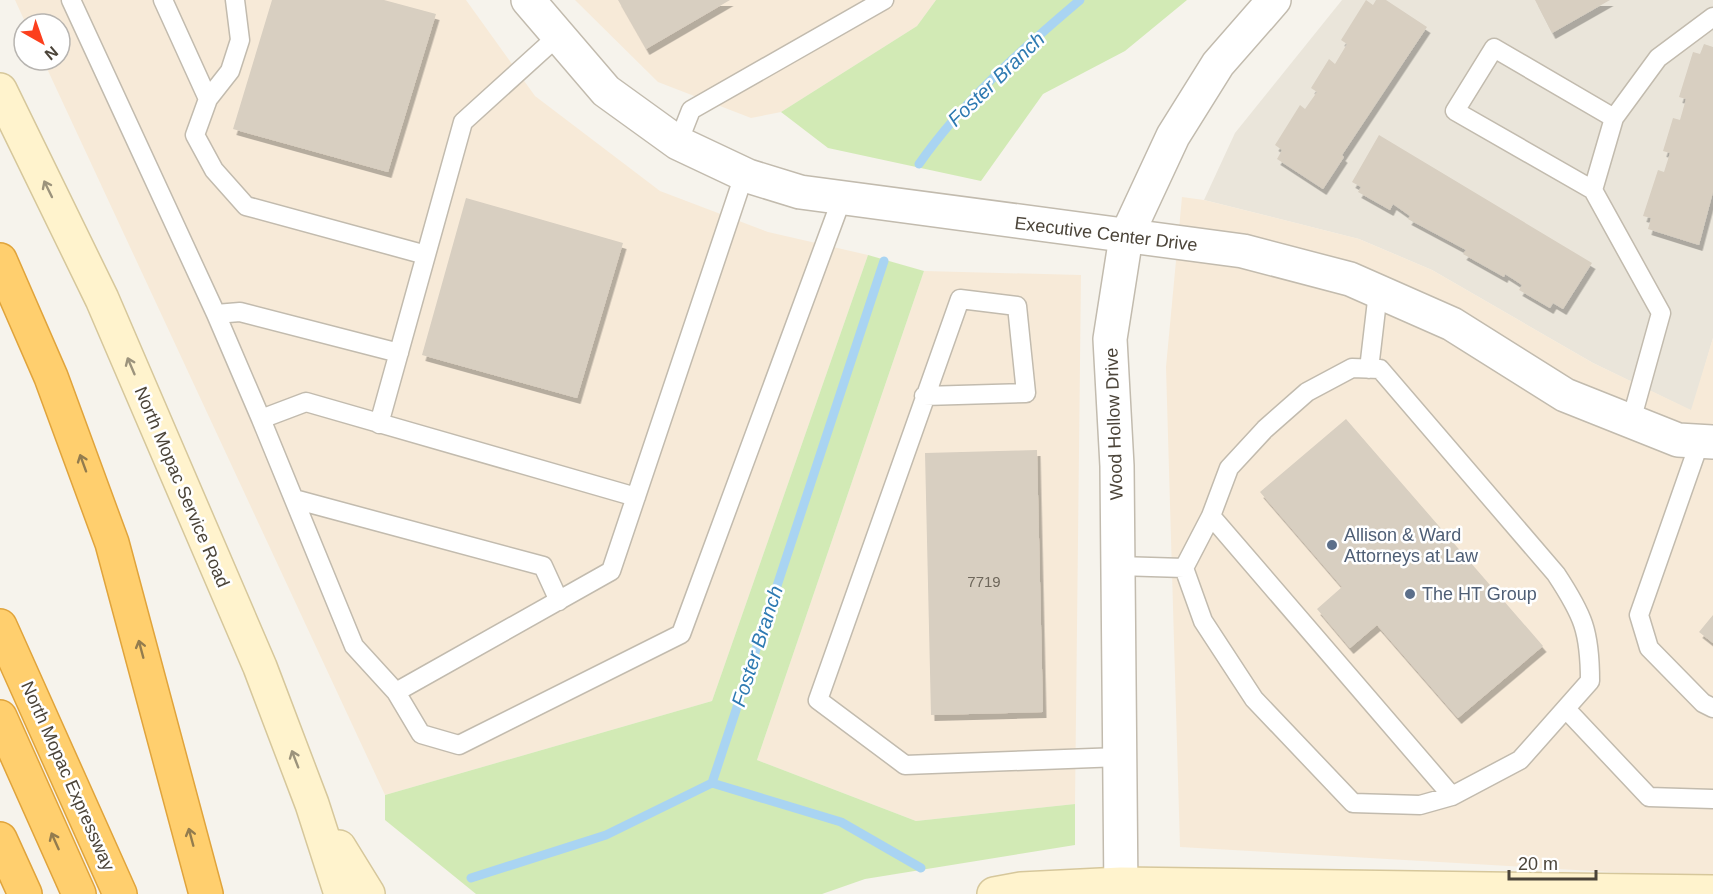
<svg xmlns="http://www.w3.org/2000/svg" width="1713" height="894" font-family="Helvetica,sans-serif">
<style>
.residential{fill:#eae5da}
.commercial{fill:#f7ead8}
.green{fill:#d2eab5}
.lines{fill:none;stroke-linecap:round;stroke-linejoin:round}
.stream{stroke:#a9d4f2;stroke-width:9}
.building{fill:#d8cfc1;filter:url(#shadow)}
.service-casing{stroke:#c2bbae;stroke-width:21}
.minor-casing{stroke:#c2bbae;stroke-width:36}
.tertiary-casing{stroke:#c2bbae;stroke-width:36}
.secondary-casing{stroke:#d6c79b;stroke-width:36}
.motorway-casing{stroke:#e0a43c;stroke-width:36}
.service{stroke:#fff;stroke-width:18}
.minor{stroke:#fff;stroke-width:33}
.tertiary{stroke:#fff;stroke-width:33}
.secondary{stroke:#fff3cd;stroke-width:33}
.motorway{stroke:#ffcf6e;stroke-width:33}
.oneway{stroke:#9c937c}
.oneway2{stroke:#937c4e}
.service-dot{fill:#5c6f8a;stroke:#fff;stroke-width:2}
.labels{text-anchor:middle;stroke-width:5;stroke-linejoin:round;paint-order:stroke}
.number-label{font-size:15px;fill:#6e675b}
.street-label{font-size:18px;fill:#4b4439;stroke:#fff}
.service-label{font-size:18px;fill:#4e5e75;stroke:#fff;text-anchor:start}
.water-label{font-size:20px;font-style:italic;fill:#2e7ab2;stroke:#fff}
</style>
<defs>
<filter id="shadow"><feDropShadow dx="3.5" dy="6" stdDeviation="0" flood-color="#0004"/></filter>
</defs>
<rect width="100%" height="100%" fill="#f6f3ec"/>
<path class="residential" d="M1342,0H1713V338L1692,411L1593,363L1432,270L1359,239L1204,200L1235,133Z"/>
<path class="commercial" d="M15,0H466L535,96L660,191L768,232L868,255L712,701L385,795L43,60H60V24H26Z
M575,0H936L917,26L781,112L751,118L658,82Z
M1182,197L1204,200L1359,239L1432,270L1593,363L1691,410L1713,338V878L1180,847L1166,367Z
M924,271L1081,275L1075,804L916,821L757,760Z"/>
<path class="green" d="M936,0H1187L1125,51L1043,94L981,181L828,148L781,112L917,26Z
M868,255L924,271L757,760L916,821L1075,804V845L865,879L822,894H476L385,820V795L712,701Z"/>
<g class="lines">
<path class="stream" d="M919,164C963,101 1021,50 1080,0
M712,783L841,822L921,868
M471,878L606,835L712,783L884,261"/>
</g>
<path class="building" d="M272,0H384L436,14L388,172L233,129Z
M618,0H730L646,49Z
M1366,0L1373,5L1376,0H1386L1427,27L1342,155L1344,157L1323,189L1277,159L1282,150L1275,145L1300,105L1305,109L1317,92L1311,88L1329,59L1335,64L1347,44L1341,40Z
M1535,0H1610L1552,33Z
M1704,44L1713,47V192L1699,245L1648,229L1651,218L1643,216L1658,170L1664,172L1670,153L1663,151L1673,118L1680,120L1686,99L1679,97L1693,52L1700,54Z
M1379,135L1592,263L1563,309L1553,303L1550,308L1519,290L1522,285L1513,279L1505,274L1504,277L1463,254L1466,250L1408,219L1410,216L1393,204L1390,210L1358,192L1361,187L1352,182Z
M466,198L623,243L577,398L422,355Z
M1346,419L1543,646L1458,718L1377,625L1350,648L1317,609L1342,587L1260,492Z
M1037,450L1043,712L931,715L925,453Z
M1713,615V643L1699,632Z"/>
<g class="lines">
<defs>
<path id="service" d="M71,0L216,314
M163,0L208,99
M235,0L240,40L230,71L208,99L195,135L214,170L246,206L426,255
M678,143L691,110L884,0
M744,175L611,571L396,692L421,734L459,745L681,634L842,198
M1593,190L1614,118
M1369,369L1378,292
M924,396L1026,393L1017,306L960,299L818,700L905,765L1120,757
M261,419L216,314L240,312L399,353
M1631,421L1661,313L1593,190L1455,111L1494,48L1614,118L1658,58L1713,17
M379,424L463,122L559,35
M1700,441L1639,615L1649,648L1703,703L1713,708
M294,499L543,566L559,601
M1118,566L1184,568L1203,621L1254,699L1353,803L1420,805L1452,796L1520,760L1590,681C1590,631 1583,615 1556,574L1380,369L1352,368L1307,392L1265,429L1229,468L1211,516
M1184,568L1211,516L1452,796
M396,692L354,646L261,419L306,402L636,497
M1566,709L1649,797L1713,799"/>
<path id="minor" d="M528,0L606,91L678,143L748,176L800,192L1243,251L1350,279L1452,324L1565,395L1678,440L1713,442"/>
<path id="tertiary" d="M1121,894L1117,466L1110,339L1126,237L1173,136L1218,64L1274,0"/>
<path id="secondary" d="M0,90L102,299L260,667L312,804L341,894
M339,847L368,894
M994,894L1021,889L1121,884L1713,892"/>
<path id="motorway" d="M0,260L51,377L112,543L206,894
M0,626L120,894
M0,717L79,894
M0,839L25,894"/>
</defs>
<use href="#service" class="service-casing"/>
<use href="#minor" class="minor-casing"/>
<use href="#tertiary" class="tertiary-casing"/>
<use href="#secondary" class="secondary-casing"/>
<use href="#motorway" class="motorway-casing"/>
<use href="#service" class="service"/>
<use href="#minor" class="minor"/>
<use href="#tertiary" class="tertiary"/>
<use href="#secondary" class="secondary"/>
<use href="#motorway" class="motorway"/>
</g>
<defs><path id="oneway-shaft" d="M-6 0H5M1.5-3L5.5 0L1.5 3" fill="none" stroke-width="1.6" stroke-linecap="round" stroke-linejoin="round" transform="scale(1.5)"/></defs>
<g class="oneway">
<use href="#oneway-shaft" transform="translate(48 189) rotate(-116)"/>
<use href="#oneway-shaft" transform="translate(131 366) rotate(-113)"/>
<use href="#oneway-shaft" transform="translate(295 759) rotate(-111)"/>
</g>
<g class="oneway2">
<use href="#oneway-shaft" transform="translate(83 463) rotate(-110)"/>
<use href="#oneway-shaft" transform="translate(141 649) rotate(-105)"/>
<use href="#oneway-shaft" transform="translate(191 837) rotate(-105)"/>
<use href="#oneway-shaft" transform="translate(55 841) rotate(-114)"/>
</g>
<g class="service-dot">
<circle cx="1332" cy="545" r="6"/>
<circle cx="1410" cy="594" r="6"/>
</g>
<g class="labels">
<g class="number-label">
<text x="984" y="587">7719</text>
</g>
<g class="street-label">
<text transform="translate(1106 234) rotate(7)" y="6">Executive Center Drive</text>
<text transform="translate(1114 424) rotate(-92)" y="6">Wood Hollow Drive</text>
<text transform="translate(182 487) rotate(67)" y="6">North Mopac Service Road</text>
<text transform="translate(68 776) rotate(66)" y="6">North Mopac Expressway</text>
</g>
<g class="service-label">
<text x="1344" y="541">Allison &amp; Ward<tspan x="1344" dy="21">Attorneys at Law</tspan></text>
<text x="1422" y="600">The HT Group</text>
</g>
<g class="water-label">
<text transform="translate(996 79) rotate(-44)" y="7">Foster Branch</text>
<text transform="translate(757 646) rotate(-72)" y="7">Foster Branch</text>
</g>
</g>
<g transform="translate(42 42) rotate(140)"><circle r="28" fill="#ffffff" stroke="#b7b4b0" stroke-width="1.5"/>
<path d="M0-4.5L10 22L0 15L-10 22Z" fill="#fc3f1d"/>
<text y="-9" font-size="16" font-weight="bold" text-anchor="middle" fill="#4b4439">N</text>
</g>
<path d="M1509 870v9h87v-9" fill="none" stroke="#4b4439" stroke-width="3"/>
<text x="1518" y="870" font-size="18" fill="#4b4439" stroke="#ffffff" stroke-width="4.5" paint-order="stroke">20 m</text>
</svg>
